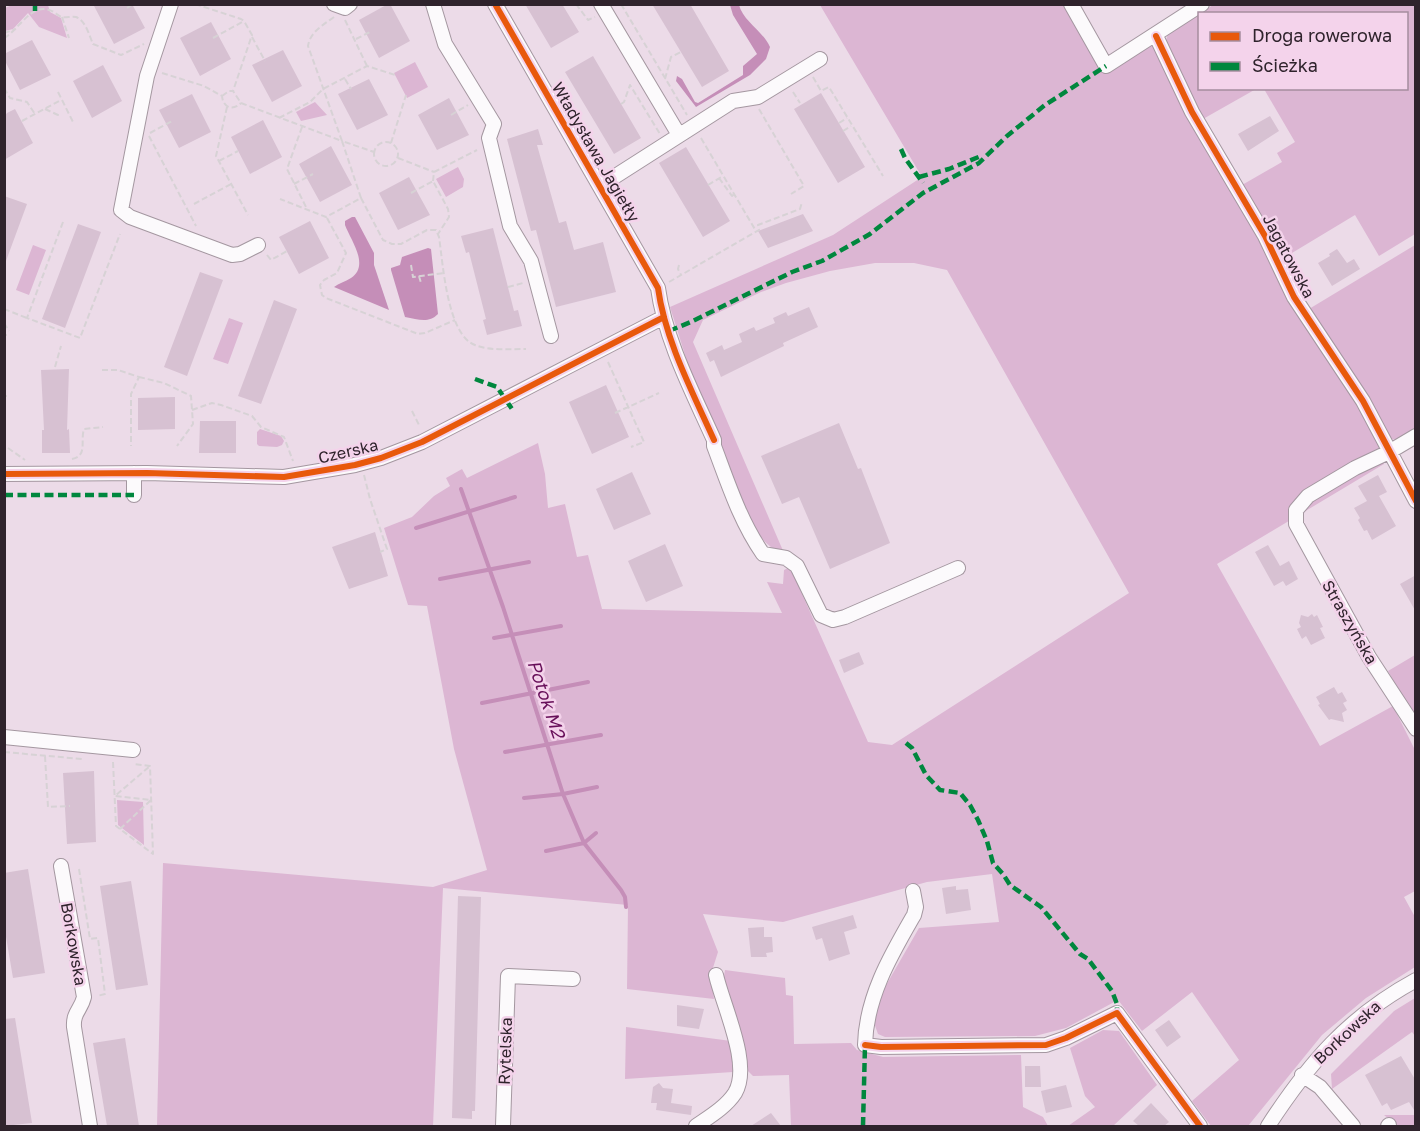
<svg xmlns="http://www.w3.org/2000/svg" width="1420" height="1131" font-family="'Golos Text',sans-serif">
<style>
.green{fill:#dcb6d3}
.water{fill:#c58eb8}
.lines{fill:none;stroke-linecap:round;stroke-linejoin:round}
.stream{stroke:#c58eb8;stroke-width:4}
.building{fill:#d7c1d2}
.minor-casing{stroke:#a497a0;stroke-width:16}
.path{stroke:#d7d2d5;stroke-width:2;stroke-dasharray:6 3;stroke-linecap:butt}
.minor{stroke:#fcfafc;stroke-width:14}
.quiet{stroke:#00873e;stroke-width:4.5;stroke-dasharray:9 4.5;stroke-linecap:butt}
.cycleway-casing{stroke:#f4d3eb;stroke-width:10}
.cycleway{stroke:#e8590c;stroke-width:6}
.labels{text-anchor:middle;stroke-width:5;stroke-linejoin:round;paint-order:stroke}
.street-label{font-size:16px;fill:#2f232c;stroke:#f4d3eb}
.water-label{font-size:18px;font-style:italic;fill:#670f59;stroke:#f4d3eb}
</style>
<rect width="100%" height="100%" fill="#ecdbe8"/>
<path class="green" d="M12,5H48L50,12L61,18L67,38L39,27L28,13L13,29L5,31V8Z
M820,5H1066L1104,69L1149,40L1360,404L1380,444L1384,464L1217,564L1320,746L1393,706L1415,750V891L1404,897L1415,917V967L1366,998L1322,1035L1248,1126H1211L1192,1101L1239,1060L1192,992L1142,1031L1118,1000L1066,1028L1035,1036L885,1037L878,1034L873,1020L885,987L919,928L999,922L992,874L927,882L783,922L703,914L718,952L711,974L714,999L627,989L628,905L443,888L433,1126H157L163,863L433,887L487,870L454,749L427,606L408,605L384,528L412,517L434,496L450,486L446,478L462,469L467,478L538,443L545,474L548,508L565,504L577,557L588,555L602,609L782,613L767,582L783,584L784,570L790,567L868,742L892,745L1129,593L947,270L914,263H875L830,271L786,283L761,292L703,320L693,342L784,553C752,548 729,473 719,446L721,440L691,374L670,307L833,235L922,177Z
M1213,5H1415V234L1379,256L1355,215L1282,259L1242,185L1282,162L1277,153L1295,142L1264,89L1406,88V14H1200V88L1256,89L1203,119L1164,46L1168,34Z
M415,62L428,87L407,98L394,73Z
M315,102L327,115L301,121L296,112Z
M458,167L464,179L463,187L446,197L436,179Z
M33,245L46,250L29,295L16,290Z
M1415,245V432L1403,440L1388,439L1309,309Z
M229,318L243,323L228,364L213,359Z
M260,429L281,436L284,441L282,445L277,447L259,446L257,444V432Z
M1415,655V721L1388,671Z
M117,800L143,802L144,845L118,825Z
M725,970L785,978L786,995L793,996L794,1044L851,1043L857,1050L883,1057L1021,1055L1023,1107L1043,1117L1048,1126H791L789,1075L753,1076L746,1069L723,983Z
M1415,998V1036L1412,1032L1332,1089L1331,1074L1394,1011Z
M626,1027L731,1041L733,1072L625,1079Z
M1103,1030L1119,1031L1157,1085L1113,1126H1068L1095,1107L1085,1096L1070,1048Z
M1384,1115H1415V1126H1398Z"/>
<path class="water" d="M730,5H739C743,21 763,31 770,47L766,59L750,75L696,107L676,81L677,76L682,79L695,102L698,103L743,75V66L757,54L733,15Z
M352,217H355L374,253V265L389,310L334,287C339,283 345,282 351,278C370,265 351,241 345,225V221Z
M428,248L431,249L438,314C428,324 418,319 405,317L391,270V268L400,265L402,257Z"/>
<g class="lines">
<path class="stream" d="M461,489L503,607L563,794L584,843L621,890L625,897L626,907
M416,528L515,497
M440,579L529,562
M494,638L561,626
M482,703L588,682
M505,752L601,735
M524,798L563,794L597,787
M546,851L584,843L596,833"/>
</g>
<path class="building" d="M93,4H132L145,28L114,44Z
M388,4H390L410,41L379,58L359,20Z
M525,4H562L579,32L551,48Z
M652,4H690L729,71L702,87Z
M211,22L231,59L200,76L180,38Z
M32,40L51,75L20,90L4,59V54Z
M283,50L302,86L272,102L252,65Z
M593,56L641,138L614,154L565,72Z
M103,65L122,101L92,118L73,81Z
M369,79L388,115L357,130L338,94Z
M821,93L865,167L838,183L794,109Z
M192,94L211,132L179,148L159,110Z
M449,98L469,135L437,150L418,115Z
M15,109L33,143L4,160V117L7,113Z
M1270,116L1279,131L1248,151L1238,134Z
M263,120L282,157L250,174L231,137Z
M538,129L543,145H537L559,223L566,221L574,250L603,242L616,292L556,307L536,230L531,231L507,139Z
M331,146L352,185L320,202L299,164Z
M686,147L730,221L703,237L659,163Z
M409,177L430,215L398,230L379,193Z
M4,196L27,204L6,261H4Z
M803,214L813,231L768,248L758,231Z
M310,221L329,258L299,274L279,237Z
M78,224L101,232L65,328L42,319Z
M493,228L514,311L518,310L522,326L487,335L483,320L486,319L469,252L466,253L461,236Z
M1337,249L1347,263L1354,259L1360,269L1332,286L1318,263L1330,256L1329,254Z
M200,272L223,280L187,376L164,367Z
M274,300L297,309L261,404L238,396Z
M809,307L818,327L783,343L784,346L721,377L714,360L710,362L706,353L722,345L724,350L742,342L739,334L754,327L756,331L775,323L773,318L786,312L788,316Z
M69,369L67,430L69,429L70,453H42V430H44L41,370Z
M606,385L629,437L592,454L569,402Z
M175,397V429L138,430V398Z
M200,421H236V453H199Z
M839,423L858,469L861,468L890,543L830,569L799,497L782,504L761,456Z
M632,472L651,514L614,530L596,489Z
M1378,475L1387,492L1379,496L1396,526L1372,540L1367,530L1364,531L1358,520L1360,518L1354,508L1367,501L1358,486Z
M375,532L388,576L349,589L332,547Z
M665,544L683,586L646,602L628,561Z
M1268,545L1280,566L1289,561L1298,579L1286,586L1283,581L1274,586L1255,552Z
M1416,575V612L1400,584Z
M1312,614L1314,617L1317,615L1323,627L1320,628L1325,638L1311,645L1306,636L1302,639L1297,629L1301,627L1299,623L1301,615L1308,617Z
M859,652L864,664L844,673L839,660Z
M1334,687L1338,694L1342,692L1347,701L1343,703L1347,710L1342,713L1344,722L1331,719L1329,720L1318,705L1320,704L1316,697Z
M94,771L96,842L67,844L63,773Z
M28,869L45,973L13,978L4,925V873Z
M131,881L148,985L116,990L100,886Z
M956,886V890L968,889L971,910L946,914L942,888Z
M458,896L481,897L475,1111H472V1119L452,1118Z
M853,915L857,928L844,932L850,954L829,961L822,938L816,940L812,927Z
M764,927V937H772L773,952L766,953L767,957H751L748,928Z
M677,1005L704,1009L699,1029L677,1026Z
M15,1018L32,1123L4,1126V1019Z
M1169,1020L1181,1037L1167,1047L1155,1030Z
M125,1038L139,1126H107L93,1043Z
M1401,1056L1416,1081V1113L1409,1102L1391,1110L1387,1103L1382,1106L1365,1075Z
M1025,1066H1040L1041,1087H1025Z
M659,1083L663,1088L673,1089L671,1103L692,1106L691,1115L656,1110L657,1103H651L653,1087Z
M1066,1085L1072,1107L1046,1113L1041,1091Z
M1151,1103L1169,1122L1164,1126H1139L1133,1121Z
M771,1113L781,1126H751Z"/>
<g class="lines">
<defs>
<path id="minor" d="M171,4L147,76L121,210L130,217L232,255L240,254L258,245
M334,4L345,8L350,4
M433,4L445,44L494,124L489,138L510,226L531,261L551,336
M495,4L658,288C665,340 693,393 714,440V446C728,483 740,521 763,554L786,558L797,566L821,615L833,620L845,617L958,568
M601,4L679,135
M1071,4L1106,66L1202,4
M1156,36L1192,112L1265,236L1294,297L1363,401L1416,501
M600,186L733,101L758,97L820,59
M1416,436L1389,452L1355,468L1308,496L1296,510V524L1369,657L1416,729
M134,473V495
M4,474L147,473L284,477L355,465L381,458L422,442L664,317
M4,737L133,750
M61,866L84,997C81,1010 73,1012 74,1027L90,1126
M913,891L916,907L914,915C891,955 866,997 865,1045L881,1047L1046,1045L1066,1038L1117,1013L1200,1126
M1302,1075L1320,1087L1353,1126
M503,1126L508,976L573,979
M696,1126C709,1117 726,1107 735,1093C752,1065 723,1006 716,975
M1268,1126C1309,1063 1348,1017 1416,980
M1388,1126L1389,1125"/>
</defs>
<use href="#minor" class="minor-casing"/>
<path class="path" d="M195,4L241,19L244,21L252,35L233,91
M576,4L588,20L595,17
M621,4L687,115
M127,8L133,4
M62,17L69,38
M334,17C323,25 310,32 308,46L342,141L374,152
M345,20L367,66
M4,33L16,29
M252,37L265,61
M4,38C19,30 30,4 49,10C54,11 58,16 62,17C66,18 71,16 76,17C86,21 89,35 93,44L121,55L144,44
M213,38L244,21
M356,39L372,31
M162,73L204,86L222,96C223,108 233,111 241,103
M813,77L821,91L829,87L883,176
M345,79L351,89
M665,79L671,57L681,52
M4,88L10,98L27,102L35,114
M58,92L74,124
M793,92L800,103
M222,96L229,91H233L241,103L342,141L361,198L326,217L280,199
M621,104L624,102L630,85L660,134
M227,107L216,156L248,215
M45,109L58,115V118
M759,109L804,186L791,194
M451,115L468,105
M279,118L310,102L323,89L367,66L395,75
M22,121L61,100
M839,123L847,118
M302,127L287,169L307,209
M843,131L851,126
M150,133L172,121
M149,136L196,226
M701,138L756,231
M374 154a12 12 0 1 1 24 0a12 12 0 1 1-24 0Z
M391,143L406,95
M398,158L434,172
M219,161L238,151
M719,178L732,196L734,194
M433,181L434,172L477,150
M294,184L313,174
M708,185L723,176
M411,193L433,181L448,209L449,217L438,234
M361,198L383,240L392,244H401L427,230H436L439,237C443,263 447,335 475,345C490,351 510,349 526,349
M194,204L231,184
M327,218L346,253L337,273L324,280L320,285L322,295L326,298L418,334L425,333L455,320
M63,222L27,318L80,338L120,234
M267,255L271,260L287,251
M411,265L413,277L444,273
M679,265L678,269L681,275
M419,276L421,283
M669,282L759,230L758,225L800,209L802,202
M508,287L523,283
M4,309L27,318
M4,323L9,331
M4,335H7
M608,362L644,442L631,447
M55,367L61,346
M102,370H118L139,377L131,394V446
M139,377L164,383L191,396L193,424L177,446
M4,396H7
M192,410L212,403L221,405L252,416L261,427L284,437L293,461
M412,411L420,427
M615,413L659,393
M8,448L25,460
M72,459C88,456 80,441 84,429L103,427
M364,475L370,499L387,549L380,552
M4,752L82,759
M45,756L48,807L70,806
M113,762L116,826L153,854L150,766L133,764
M120,829L151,800L115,796L150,766
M79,869L90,939L98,938L105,994L97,996"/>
<use href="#minor" class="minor"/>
<path class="quiet" d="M35,11V4
M901,149L905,158L923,183
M919,177L949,169L981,156
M669,331L693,321L792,272L822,261L870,234L923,193L979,163L1007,136L1045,105L1106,66
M475,379L497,387L512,409
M4,495H134
M906,743L912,748L926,775L940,790L960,793L970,805L978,820L987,841L993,863L1003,874L1010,885L1041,907L1080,954L1088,959L1112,991L1117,1004V1013
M863,1126L865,1045"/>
<defs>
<path id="cycleway" d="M495,4L658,288C665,340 693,393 714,440
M1156,36L1192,112L1265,236L1294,297L1363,401L1416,501
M4,474L147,473L284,477L355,465L381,458L422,442L664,317
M865,1045L881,1047L1046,1045L1066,1038L1117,1013L1200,1126"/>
</defs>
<use href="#cycleway" class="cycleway-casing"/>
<use href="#cycleway" class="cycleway"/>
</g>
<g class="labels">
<g class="street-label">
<text transform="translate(596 152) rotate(60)" y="6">Władysława Jagiełły</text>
<text transform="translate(1289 256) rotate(62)" y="6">Jagatowska</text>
<text transform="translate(348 451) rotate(-13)" y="6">Czerska</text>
<text transform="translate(1350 622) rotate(60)" y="6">Straszyńska</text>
<text transform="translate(74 944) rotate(80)" y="6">Borkowska</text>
<text transform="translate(1347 1032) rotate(-43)" y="6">Borkowska</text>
<text transform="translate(505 1051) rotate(-88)" y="6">Rytelska</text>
</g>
<g class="water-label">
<text transform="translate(546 699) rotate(71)" y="6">Potok M2</text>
</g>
</g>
<rect width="1420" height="1131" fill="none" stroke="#2f232c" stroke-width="12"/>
<rect x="1198" y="12" width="210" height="78" fill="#f4d3eb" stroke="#a58d9f" stroke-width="1.5"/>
<rect x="1210" y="32" width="30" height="9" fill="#e8590c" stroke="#a58d9f" stroke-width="1.5"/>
<text x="1252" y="42" font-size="18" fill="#2f232c">Droga rowerowa</text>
<rect x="1210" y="62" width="30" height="9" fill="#00873e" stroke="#a58d9f" stroke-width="1.5"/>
<text x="1252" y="72" font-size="18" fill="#2f232c">Ścieżka</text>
</svg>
